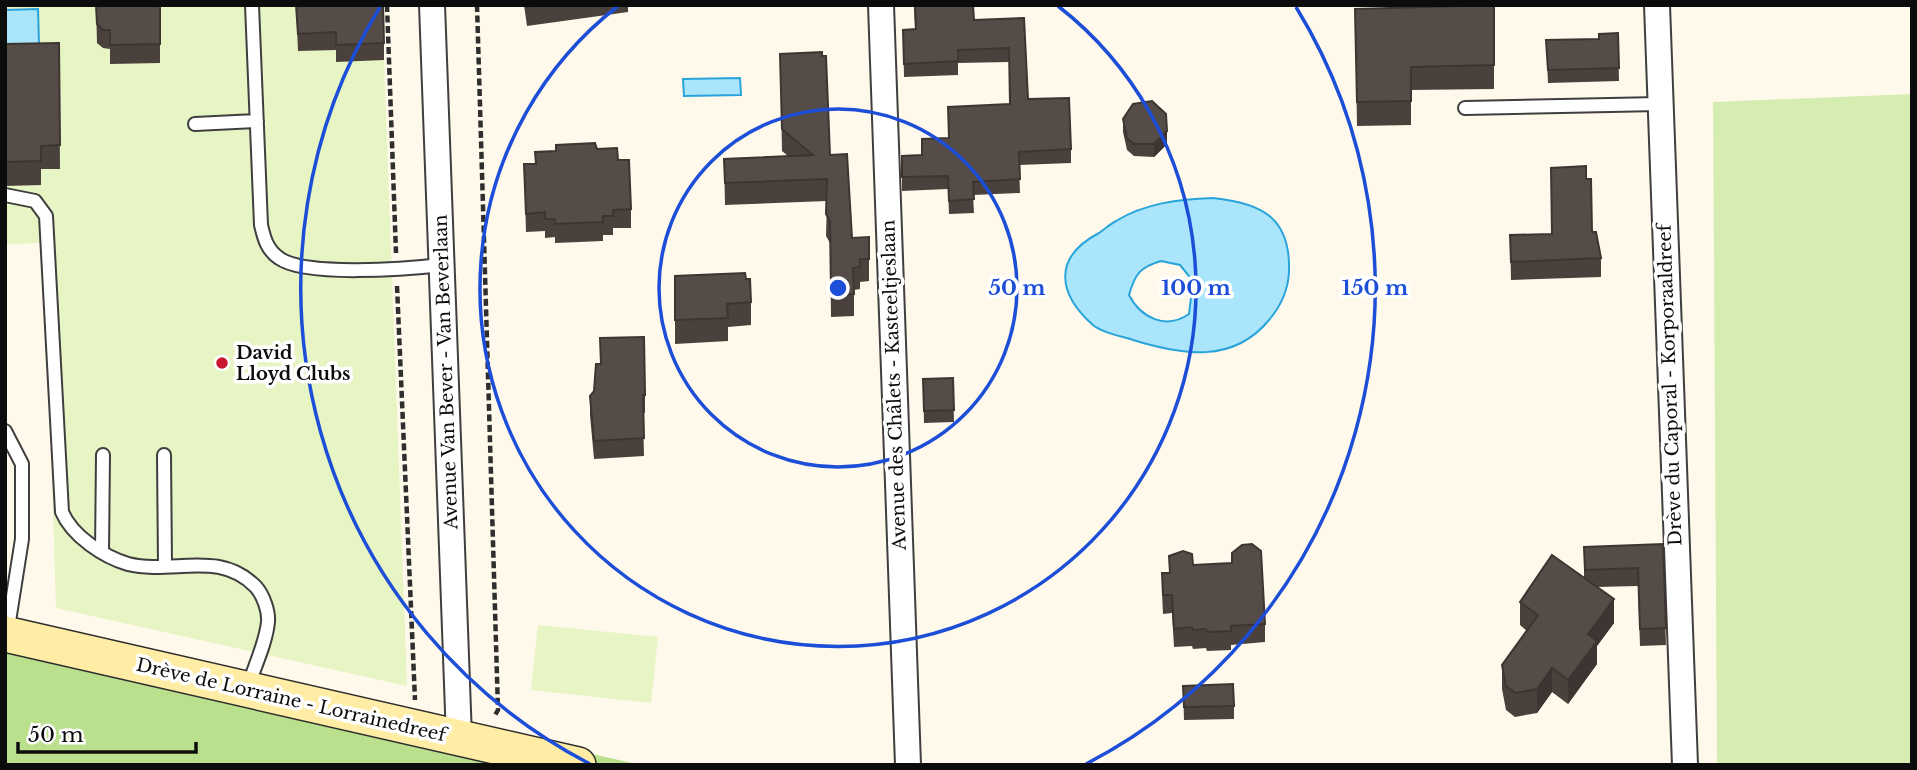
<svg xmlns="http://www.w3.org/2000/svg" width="1917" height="770" font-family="'Libre Baskerville',serif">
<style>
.green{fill:#d6edb1}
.forest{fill:#bae08e}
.pitch{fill:#e7f4c3}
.water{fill:#aae5fc;stroke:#29a4db;stroke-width:2;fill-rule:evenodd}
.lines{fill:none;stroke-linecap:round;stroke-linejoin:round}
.service-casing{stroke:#3f3f3f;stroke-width:16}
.minor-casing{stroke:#3f3f3f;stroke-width:28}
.secondary-casing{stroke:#2e2e2e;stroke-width:38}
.path{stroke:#2e2e2e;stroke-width:4.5;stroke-dasharray:7 3.5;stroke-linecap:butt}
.service{stroke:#fff;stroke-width:12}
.minor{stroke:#fff;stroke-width:24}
.secondary{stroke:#ffeda6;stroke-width:35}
.wall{fill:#4a413d}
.shaded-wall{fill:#3c3532}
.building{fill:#564c47;stroke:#3c3532;stroke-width:2}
.ring{fill:none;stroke:#1d4ed8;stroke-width:3.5}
.poi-dot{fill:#ca162f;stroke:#fff;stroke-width:2.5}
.labels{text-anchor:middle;stroke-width:7;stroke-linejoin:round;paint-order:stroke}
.poi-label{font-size:18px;font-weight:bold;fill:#0c0c0c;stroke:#fff;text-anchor:start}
.street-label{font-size:18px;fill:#0c0c0c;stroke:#fff}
.centre{fill:#1d4ed8;stroke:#fff;stroke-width:3.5}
.ring-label{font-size:21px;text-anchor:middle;font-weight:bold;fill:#1d4ed8;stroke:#fff;stroke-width:7;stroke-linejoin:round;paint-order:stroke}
</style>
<rect width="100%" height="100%" fill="#fff9eb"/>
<path class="green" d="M1912,94V765H1717L1713,102Z"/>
<path class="forest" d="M5,622L641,765H5Z"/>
<path class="pitch" d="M5,5H382L407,686L56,608L45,243L5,244Z
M538,625L658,637L651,703L531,690Z"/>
<path class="water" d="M38,9L39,44L5,45V10Z
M740,78L741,95L684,96L683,79Z
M1213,198C1261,203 1291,217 1289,272C1288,291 1281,306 1269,320C1233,364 1182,355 1133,340C1121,336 1102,333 1093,325C1057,293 1053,257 1099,233C1105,229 1110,224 1116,221C1145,203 1180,199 1213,198ZM1161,261L1180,265L1193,281L1189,314C1166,330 1141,318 1129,295C1135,274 1140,267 1161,261Z"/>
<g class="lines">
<defs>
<path id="service" d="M252,5L261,225C264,238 267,250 279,258C304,277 408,269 441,265
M1465,108L1659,104
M195,124L257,121
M5,195L35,201L46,216L62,512C72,536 104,557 128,564C173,575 219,549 256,587C263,595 269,611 268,622C266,643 254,668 247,689
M5,431L22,464V539L7,634
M164,455L165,565
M102,552L103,455"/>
<path id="minor" d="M432,5L459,738
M881,5L908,765
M1657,5L1685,765"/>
<path id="secondary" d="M5,634L578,765"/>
</defs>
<use href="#service" class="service-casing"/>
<use href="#minor" class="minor-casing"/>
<use href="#secondary" class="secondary-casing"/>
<path class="path" d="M387,5L396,253
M477,5L498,710L494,717
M397,286L415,700"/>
<use href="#service" class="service"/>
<use href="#minor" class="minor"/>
<use href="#secondary" class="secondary"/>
</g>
<path class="wall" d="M96,5H160V63L110,64V49L103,48L97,43Z
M296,5L384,43V60L336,62V50L298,51Z
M524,5H628V12L527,26Z
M914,5H973L974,20L1024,18L1028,99L1071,149V163L1019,165L1020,193L973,195L974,213L949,214L948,189L902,191V156L922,155L948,138L1010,104L1009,62L958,63V75L904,77L903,30L915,29Z
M1494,5V89L1411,90V125L1357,126L1355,9Z
M1618,33L1619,81L1548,83L1546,40L1599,39Z
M59,43L60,169H41V185L5,186V44Z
M780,54L830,155L852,238L869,259V281L860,282V289L854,290V316L831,317L830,243L826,236L827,201L725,205L724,159L788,156L782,151Z
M1123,119L1167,144L1154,157L1134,156L1127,150L1123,132Z
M597,149L618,160L631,209V228H613V235H603V241L555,243V237L545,238V231L526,232L524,164H535V152Z
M1586,179L1592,232L1601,258V277L1511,280L1510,235L1552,234Z
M675,276L746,279L751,302V325L728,327V341L675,344Z
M600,338L645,395V413H643L644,456L594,459L590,415V396L594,391L600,364Z
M953,378L954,422L924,423L923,379Z
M1663,544L1666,645L1640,646L1638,586L1597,587L1614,623L1597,646V664L1568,704L1552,692L1537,713L1515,717L1506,710L1502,689V665L1527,631L1520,625V602L1584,578V547Z
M1169,556L1193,565L1265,624V642L1231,645V650L1207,651L1206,648L1193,649L1192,646L1174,647L1172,613L1163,614L1162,592V573H1169Z
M1183,686L1234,706V719L1184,720Z"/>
<path class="shaded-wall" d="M1167,131V144L1154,157V144Z
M1614,599V623L1597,646V664L1568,704V680L1588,634Z
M1552,668V692L1537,713V689Z"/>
<path class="building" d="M96,5H160V44L110,45V30H103L97,24Z
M296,5H383L384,43L336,45V32L298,34Z
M527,5H543L527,7Z
M915,5H973L974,20L1024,18L1028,99L1069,98L1071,149L1019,152L1020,179L973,182L974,199L949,201L948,176L902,177V156L922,155V139L949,138L948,107L1010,104L1009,48L958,50V61L904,64L903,30L916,29Z
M1494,5V65L1411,67V101L1357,102L1355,9Z
M1618,33L1619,68L1548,70L1546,40L1599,39V34Z
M59,43L60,145L41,146V161L5,162V44Z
M822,52V56H826L830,155L847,154L852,238L869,237V259H860V267L853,268L854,294L831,295L830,221L826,214L827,179L725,183L724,159L813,155L782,129L780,54Z
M1152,101L1166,114L1167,131L1154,144H1134L1127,138L1123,119L1133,104Z
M595,143L597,149L617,148L618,160H629L631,209L613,210V216H603V222L555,224V219H545V212L526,214L524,164H536L535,152L556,151V145Z
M1586,166V179H1591L1592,232H1596L1601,258L1511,262L1510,235L1552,234L1551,168Z
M745,273L746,279H750L751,302L727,304L728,318L675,320V276Z
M644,337L645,395H643L644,438L594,441L590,396L594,391L596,364H601L600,338Z
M953,378L954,410L924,411L923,379Z
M1252,544L1261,551L1265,624L1231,626V631L1207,632L1206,629L1193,630L1192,627L1174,629L1172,595H1163L1162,573H1170L1169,556L1183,551L1192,554L1193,565L1232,563V553L1242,545Z
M1663,544L1666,628L1640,629L1638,568L1585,570L1584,547Z
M1552,555L1614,599L1588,634L1597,641L1568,680L1552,668L1537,689L1515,693L1506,686L1502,665L1538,615L1520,602Z
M1233,684L1234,706L1184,707L1183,686Z"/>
<g class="ring">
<circle cx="838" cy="288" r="179"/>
<path d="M1058 6A358 358 0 1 1 618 6"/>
<path d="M590 764A537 537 0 0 1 380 7M1296 7A537 537 0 0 1 1086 764"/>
</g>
<circle class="poi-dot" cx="222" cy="363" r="7"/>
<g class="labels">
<g class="poi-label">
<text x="236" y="359">David<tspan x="236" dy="21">Lloyd Clubs</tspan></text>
</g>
<g class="street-label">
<text transform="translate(446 372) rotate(-92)" y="6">Avenue Van Bever - Van Beverlaan</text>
<text transform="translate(894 385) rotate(-92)" y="6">Avenue des Châlets - Kasteeltjeslaan</text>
<text transform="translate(1670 385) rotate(-92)" y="6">Drève du Caporal - Korporaaldreef</text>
<text transform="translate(291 700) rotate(13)" y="6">Drève de Lorraine - Lorrainedreef</text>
</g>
</g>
<circle cx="838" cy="288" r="10" class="centre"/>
<g class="ring-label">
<text x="1017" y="295">50 m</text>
<text x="1196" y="295">100 m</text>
<text x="1375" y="295">150 m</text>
</g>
<rect width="1917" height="770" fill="none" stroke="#0c0c0c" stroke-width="14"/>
<path d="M18 742v10h178v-10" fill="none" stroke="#0c0c0c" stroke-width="3.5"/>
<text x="28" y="742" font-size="21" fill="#0c0c0c" stroke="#ffffff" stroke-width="5" paint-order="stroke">50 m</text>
</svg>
